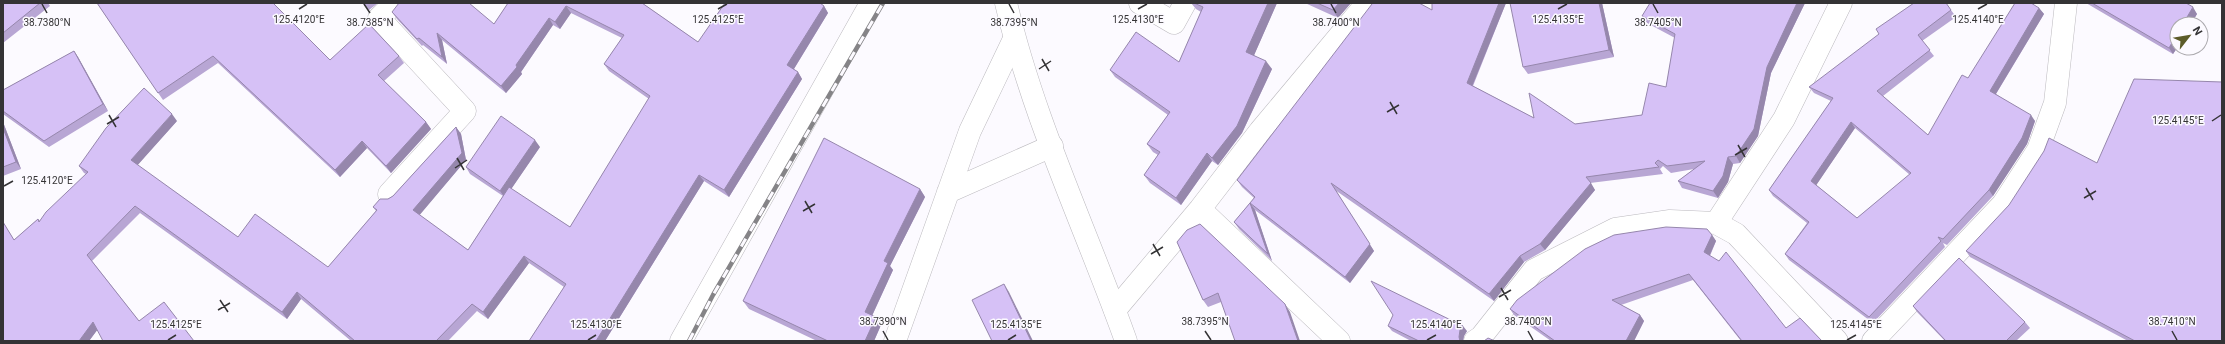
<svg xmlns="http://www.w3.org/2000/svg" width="2225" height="344" font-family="Roboto,sans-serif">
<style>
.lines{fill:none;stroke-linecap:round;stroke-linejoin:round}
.minor-casing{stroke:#bbb9be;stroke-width:23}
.tertiary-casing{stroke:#bbb9be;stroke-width:23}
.secondary-casing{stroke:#bbb9be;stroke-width:23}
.minor{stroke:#fff;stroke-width:22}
.tertiary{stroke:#fff;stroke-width:22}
.secondary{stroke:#fff;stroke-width:22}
.rail-casing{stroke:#858487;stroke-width:4.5}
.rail{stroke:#fcfaff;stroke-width:3;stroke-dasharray:9;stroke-linecap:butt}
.wall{fill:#b8a6d4;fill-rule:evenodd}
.shaded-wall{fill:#9687ac}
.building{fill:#d6c1f6;stroke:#9687ac;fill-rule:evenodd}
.ticks{fill:none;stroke:#343335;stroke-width:1.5}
.ticks-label{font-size:10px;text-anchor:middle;fill:#343335;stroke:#fcfaff;stroke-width:3;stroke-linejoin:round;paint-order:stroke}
</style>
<rect width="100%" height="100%" fill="#fcfaff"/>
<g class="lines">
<defs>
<path id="minor" d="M1140,3L1174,23L1185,3
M389,194L465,111L379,18L395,3
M1200,209L1339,341
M1716,223L1784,119L1841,3
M1115,310L1200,209L1260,131L1367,3
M681,341L871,3
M1475,341L1481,337L1534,270L1615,229L1670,221L1716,223L1736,234L1837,341
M1873,341L2003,204L2038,150L2055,103L2066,3"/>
<path id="tertiary" d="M948,192L1052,146
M895,341L970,131L1014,39"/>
<path id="secondary" d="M1006,3C1033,119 1086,229 1126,341"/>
</defs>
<use href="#minor" class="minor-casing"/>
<use href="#tertiary" class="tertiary-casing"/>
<use href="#secondary" class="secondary-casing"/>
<use href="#minor" class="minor"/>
<use href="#tertiary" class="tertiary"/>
<use href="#secondary" class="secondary"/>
<defs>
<path id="rail" d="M689,341L713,295L883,3"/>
</defs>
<use href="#rail" class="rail-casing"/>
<use href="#rail" class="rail"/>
</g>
<path class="wall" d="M3,3H48L50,6L3,43Z
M97,3L330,60L399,56L404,63L384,81L426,122L431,129L391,173L367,148L340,177L218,63L163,100Z
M362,3H378L369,10Z
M508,3H642L698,42L824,6L828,13L794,69L798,72L802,79L729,197L704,181L605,341H529L564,287L529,263L488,319L477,311L448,341H351L301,299L287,319L140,213L92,261L139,321L194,341L97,330L89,341H3V222L14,240L38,219L40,221L86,174L84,173L79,166L177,121L137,165L238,237L328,267L376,211L373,207L393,196L456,127L461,134L466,160L419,215L468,250L503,196L470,174L466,167L540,147L511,189L570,227L649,99L609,71L604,64L622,38L571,13L560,29L553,25L521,72L522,74L506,93L442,40L447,64L423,45L422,46L397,19L392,12L494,24Z
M1191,3H1277L1254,55L1272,69L1242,133L1218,165L1212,161L1181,205L1150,183L1144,175L1158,155L1153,152L1147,144L1168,115L1115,77L1110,70L1179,62L1201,12L1196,9Z
M1305,3H1351L1338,18Z
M1506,3L1473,86L1534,118L1575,124L1642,115L1666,87L1675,38L1647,23L1642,16L1650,3H1805L1771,73L1758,136L1740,163L1733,164L1728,182L1718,198L1682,188L1678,181L1694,169L1671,173L1663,166L1660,169L1663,174L1590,183L1595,190L1545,250L1524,262L1494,301L1335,190L1374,251L1350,283L1255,210L1272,261L1239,229L1234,222L1254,198L1242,187L1237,180L1432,10Z
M1602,3L1614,57L1528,74L1523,67Z
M1946,3L1956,17L1922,41L1934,56L1883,96L1928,135L1968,78L2039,8L2044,14L1996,94L2035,121L2027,144L1993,196L1947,245L1943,243L1945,247L1873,323L1789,260L1785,254L1807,223L1773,196L1769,190L1831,101L1814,93L1809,87ZM1855,128L1910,175L1857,218L1816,185Z
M2086,3H2186L2197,14L2191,24H2177V48L2173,54Z
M74,51L78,57L108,111L49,147L3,114V90Z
M3,122L21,169L3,176Z
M920,189L925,197L890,266L893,270L872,316L881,325L874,341H817L749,309L743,301Z
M1712,235L1716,241L1710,256L1786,328L1822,341H1741L1693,280L1621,305L1640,315L1644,321L1634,341H1551L1514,315L1510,309Z
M1177,242L1290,312L1221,302L1208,307L1203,300Z
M1966,251L2222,341H2128L1970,257Z
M1913,306L2025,322L2030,328L2016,341H1945L1917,312Z
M1388,326L1467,331L1464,336L1463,341H1411L1392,331Z"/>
<path class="shaded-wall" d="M1268,3H1277L1252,60L1246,52Z
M1339,3H1351L1338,18L1333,10Z
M1499,3H1506L1471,89L1467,83Z
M1599,3H1602L1614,57L1609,50Z
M1797,3H1805L1771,73L1758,136L1740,163L1736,156L1767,67Z
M566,6L571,13L560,29L555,22Z
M824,6L828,13L792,72L787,65Z
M2193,7L2197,14L2191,24H2183Z
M2039,8L2044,14L1994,97L1990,91Z
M549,18L553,25L521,72L522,74L506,93L501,86Z
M437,33L442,40L447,64L442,57Z
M2177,34V48L2173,54L2169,48Z
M74,51L78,57L108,111L103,104Z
M1266,61L1272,69L1242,133L1218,165L1212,158Z
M798,72L802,79L729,197L724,190Z
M172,114L177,121L136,167L131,160Z
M2031,115L2035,121L2027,144L1993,196L1989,190Z
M3,122L21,169L16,162L3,128Z
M426,122L431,129L391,173L386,166Z
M1851,122L1855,128L1815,187L1811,181Z
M456,127L461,134L466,160L418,217L413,210Z
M535,140L540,147L505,198L500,191Z
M362,141L367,148L340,177L335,170Z
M1207,153L1212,161L1181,205L1176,198Z
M1728,157L1733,164L1728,182L1718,198L1713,191Z
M699,175L704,181L605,341H596Z
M1331,183L1374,251L1350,283L1345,277Z
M1591,183L1595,190L1545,250L1540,244Z
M920,189L925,197L890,266L893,270L870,320L865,312L884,261Z
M1250,203L1255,210L1272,261L1268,254Z
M1712,235L1716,241L1708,259L1704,252Z
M524,256L529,263L488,319L483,312Z
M1520,256L1524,262L1494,301L1489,294Z
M1004,284L1009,292L1033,341H1031Z
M297,292L301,299L287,319L282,312Z
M1285,304L1290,312L1300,341H1298Z
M1640,315L1644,321L1634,341H1626Z
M876,317L881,325L874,341H865Z
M93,322L98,329L89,341H79Z
M1463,326L1467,331L1464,336L1463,341H1460L1459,337L1460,330Z"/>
<path class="building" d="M3,3H40L3,33Z
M97,3H273L330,60L369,24L399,56L378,75L426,122L386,166L362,141L335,170L213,56L158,93Z
M399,3H469L494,24L508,3H642L698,42L725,3H820L824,6L787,65L798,72L724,190L699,175L596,341H529L566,284L524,256L483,312L472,304L436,341H355L297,292L282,312L135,206L87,255L139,321L164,302L194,341H103L93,322L79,341H3V222L14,240L38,219L39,222L46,212L88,172L79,166L106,128L144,88L172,114L131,160L238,237L255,214L328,267L377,210L373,207L380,199H388L393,196L456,127L462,153L413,210L468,250L509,187L570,227L650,96L604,64L624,35L566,6L555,22L549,18L516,65L517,67L501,86L437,33L442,57L419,38L417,39L392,12Z
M1194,3H1268L1246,52L1266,61L1237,126L1212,158L1207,153L1176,198L1144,175L1160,152L1147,144L1170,112L1110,70L1136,32L1179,62L1203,7Z
M1317,3H1339L1333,10Z
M1373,3H1419L1432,10V3H1499L1467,83L1534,118L1529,93L1575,124L1642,115L1649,83L1666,87L1675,34L1642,16L1650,3H1797L1767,67L1754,129L1736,156L1728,157L1723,176L1713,191L1678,181L1705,161L1667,166L1658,160L1655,163L1659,167L1586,177L1591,183L1540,244L1520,256L1489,294L1331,183L1370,244L1345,277L1250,203L1268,254L1234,222L1255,197L1237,180L1372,4Z
M1510,3H1599L1609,50L1523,67Z
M1914,3H1946L1951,10L1918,35L1930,50L1877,91L1928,135L1962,75L1968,78L2015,3H2031L2039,8L1990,91L2031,115L2022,138L1989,190L1943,239L1938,237L1941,241L1869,317L1785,254L1809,222L1769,190L1833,98L1809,87L1879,34L1876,29ZM1851,122L1911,173L1857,218L1811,181Z
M2092,3H2186L2193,7L2183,24H2177V34L2169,48Z
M74,51L103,104L44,141L3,111V90Z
M2134,79L2222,82V338L2221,341H2135L1966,251L2009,205L2044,151L2049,138L2097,163Z
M501,116L535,140L500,191L466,167Z
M3,128L16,162L3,167Z
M824,138L920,189L884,261L888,263L865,312L876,317L865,341H828L743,301Z
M1200,224L1285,304L1298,341H1235L1218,293L1203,300L1177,242L1187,230Z
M1666,227L1707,229L1712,235L1704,252L1719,261L1726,252L1786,328L1800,318L1822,341H1742L1689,274L1612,300L1640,315L1626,341H1555L1510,309L1517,300L1585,249L1614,235Z
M1959,258L2025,322L2006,341H1946L1913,306Z
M1371,281L1463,326L1460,330L1459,337L1460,341H1419L1388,326L1393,315Z
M1004,284L1031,341H992L972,300Z
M1488,338L1495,341H1484Z"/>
<path class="ticks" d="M42,4L47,13M364,4L370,13M1009,4L1014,13M1331,4L1336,13M1653,4L1658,13M299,9L307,4M718,9L727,4M1138,9L1147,4M1558,9L1567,4M1978,9L1987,4M1042,59L1049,71M1039,69L1051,61M1390,102L1397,114M1387,112L1399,105M109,115L116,127M2212,121L2221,115M107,124L119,117M1738,145L1745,157M1735,155L1747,148M457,158L464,170M455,168L467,160M4,186L13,181M2086,188L2093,200M2084,198L2096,191M805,201L812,213M803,211L815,204M1153,244L1160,256M1151,254L1163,247M1501,288L1508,300M1499,297L1511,290M220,300L228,312M218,310L230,303M883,331L888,340M1205,331L1211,340M1528,331L1533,340M2172,331L2177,340M168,340L176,335M588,340L596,335M1008,340L1016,335M1427,340L1436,335M1847,340L1856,335"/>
<g class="ticks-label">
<text x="299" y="23">125.4120°E</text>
<text x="718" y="23">125.4125°E</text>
<text x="1138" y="23">125.4130°E</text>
<text x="1558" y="23">125.4135°E</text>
<text x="1978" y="23">125.4140°E</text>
<text x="1336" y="26">38.7400°N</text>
<text x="47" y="26">38.7380°N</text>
<text x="370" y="26">38.7385°N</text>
<text x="1014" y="26">38.7395°N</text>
<text x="1658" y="26">38.7405°N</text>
<text x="2178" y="124">125.4145°E</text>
<text x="47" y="184">125.4120°E</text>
<text x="883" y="325">38.7390°N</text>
<text x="1205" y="325">38.7395°N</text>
<text x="1528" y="325">38.7400°N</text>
<text x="2172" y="325">38.7410°N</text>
<text x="176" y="328">125.4125°E</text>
<text x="596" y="328">125.4130°E</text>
<text x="1016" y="328">125.4135°E</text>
<text x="1436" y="328">125.4140°E</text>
<text x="1856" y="328">125.4145°E</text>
</g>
<rect width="2225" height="344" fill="none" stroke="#343335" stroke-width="8"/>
<g transform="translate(2189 36) rotate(59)"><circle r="19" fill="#fcfaff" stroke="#acaaae"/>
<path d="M0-3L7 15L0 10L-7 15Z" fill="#5c5c29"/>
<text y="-6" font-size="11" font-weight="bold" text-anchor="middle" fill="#343335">N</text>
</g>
</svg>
